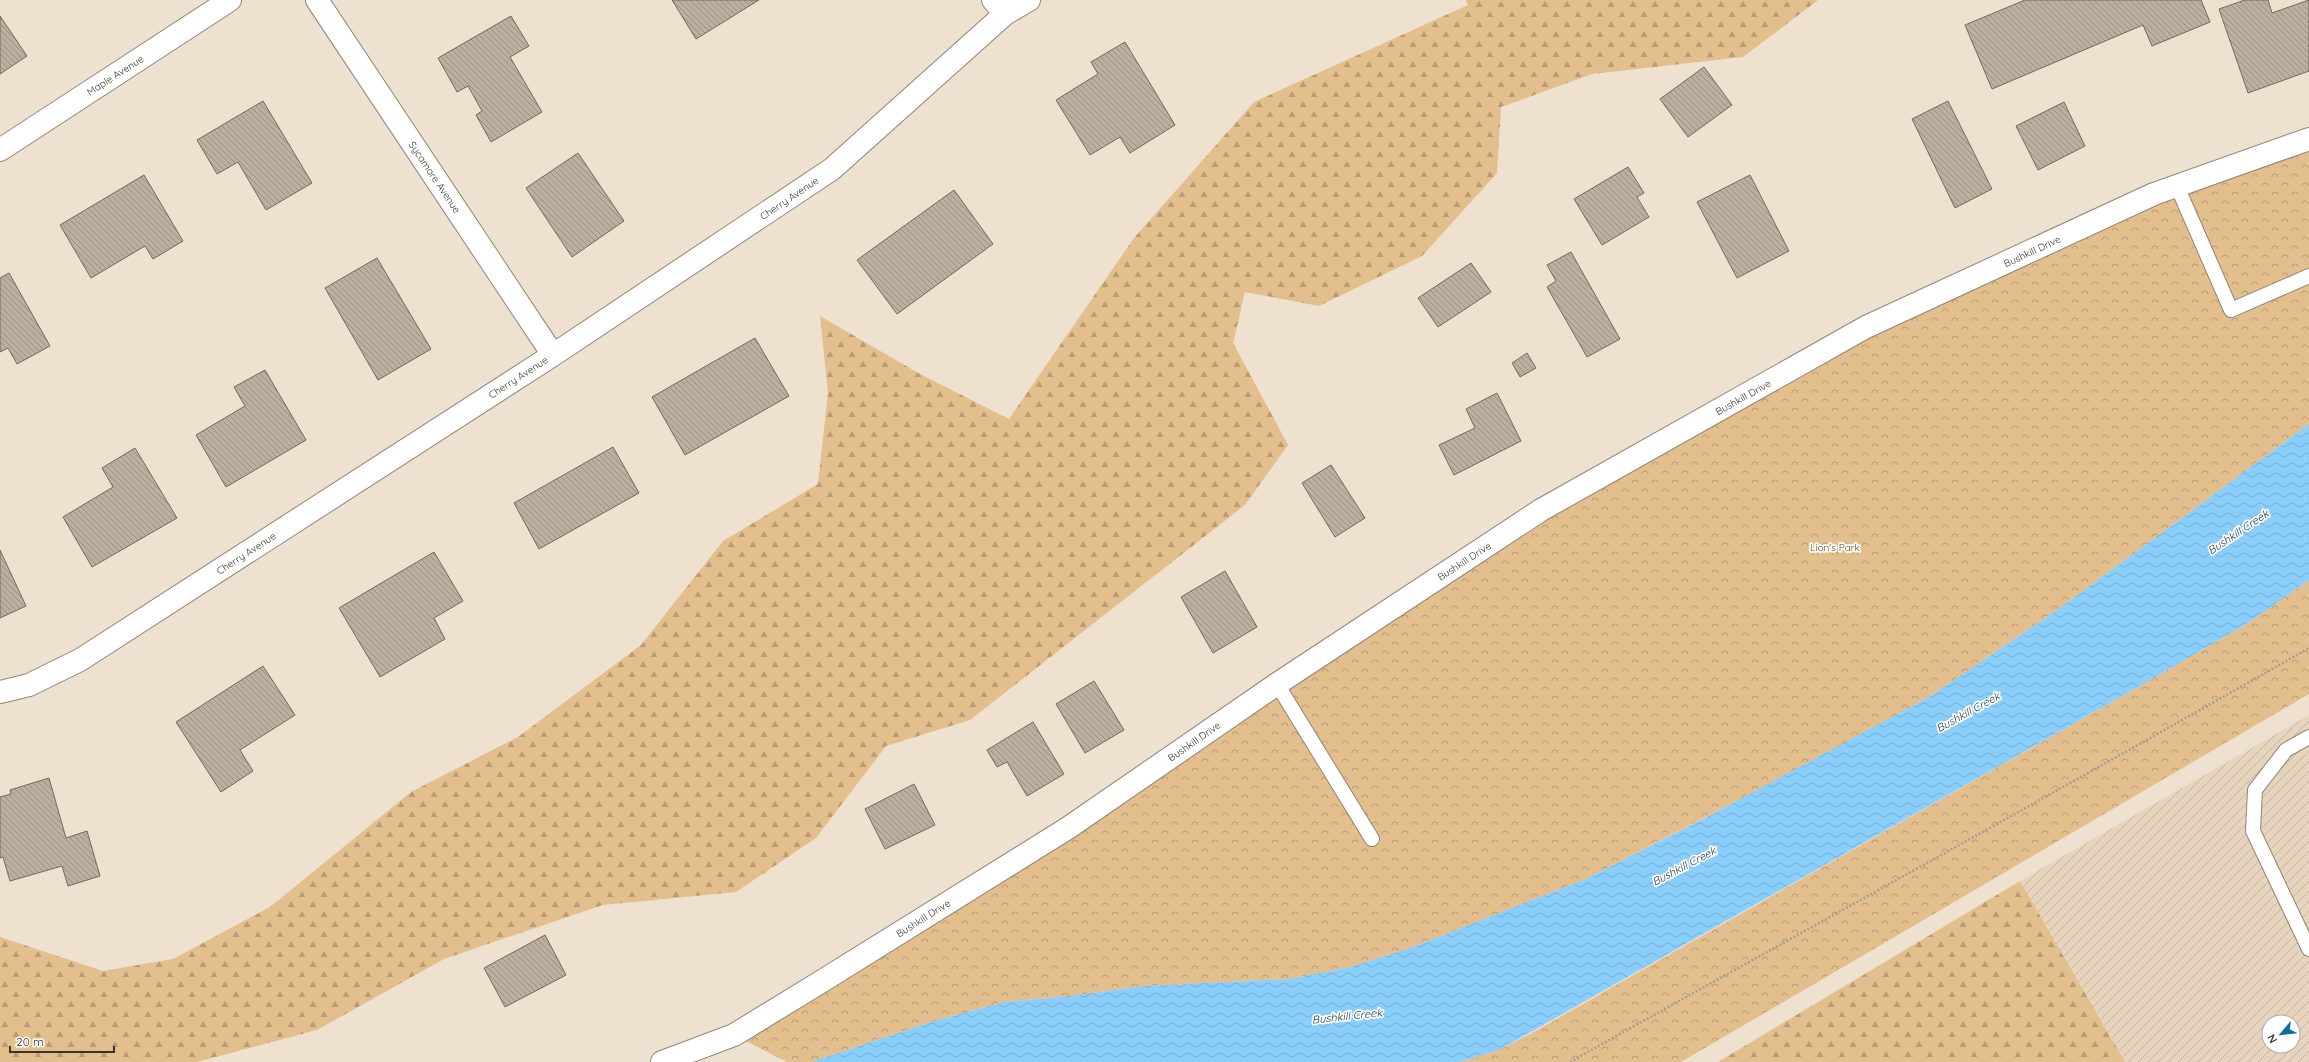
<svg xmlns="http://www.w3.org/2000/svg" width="2309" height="1062" font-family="Quicksand,sans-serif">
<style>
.industrial{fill:url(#industrial-furrows);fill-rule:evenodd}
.forest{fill:url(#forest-firs)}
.park{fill:url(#park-crowns)}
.water{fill:url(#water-waves)}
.building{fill:url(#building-back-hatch);stroke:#746959}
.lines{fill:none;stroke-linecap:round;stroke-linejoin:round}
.service-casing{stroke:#918575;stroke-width:16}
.minor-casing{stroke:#918575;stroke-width:24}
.secondary-casing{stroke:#918575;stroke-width:24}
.path{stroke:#a69d8f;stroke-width:2.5;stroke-dasharray:2 2;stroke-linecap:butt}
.service{stroke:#fff;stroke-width:14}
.minor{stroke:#fff;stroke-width:22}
.secondary{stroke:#fff;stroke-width:22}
.labels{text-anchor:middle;stroke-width:3.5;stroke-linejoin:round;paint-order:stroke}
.street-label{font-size:10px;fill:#38332c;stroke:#fff}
.park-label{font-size:10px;fill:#654718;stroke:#fff}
.water-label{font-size:11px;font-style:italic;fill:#153346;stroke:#fff}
</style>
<defs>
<pattern id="industrial-furrows" width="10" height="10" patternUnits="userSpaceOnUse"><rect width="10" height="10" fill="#e6d4bc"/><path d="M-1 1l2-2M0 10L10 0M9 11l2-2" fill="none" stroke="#c6b6a2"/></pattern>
<pattern id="forest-firs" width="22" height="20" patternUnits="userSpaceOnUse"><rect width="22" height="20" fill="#e3bf8e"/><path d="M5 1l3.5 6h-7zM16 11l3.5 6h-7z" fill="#b99c74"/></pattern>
<pattern id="park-crowns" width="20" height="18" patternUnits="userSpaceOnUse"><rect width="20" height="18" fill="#e3bf8e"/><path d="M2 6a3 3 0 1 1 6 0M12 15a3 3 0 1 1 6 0" fill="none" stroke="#b99c74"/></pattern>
<pattern id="water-waves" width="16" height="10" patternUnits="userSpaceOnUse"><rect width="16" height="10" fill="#8acefb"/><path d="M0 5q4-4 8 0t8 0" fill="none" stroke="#78b1d7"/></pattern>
<pattern id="building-back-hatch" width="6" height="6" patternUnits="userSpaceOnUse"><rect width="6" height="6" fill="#bcaf9e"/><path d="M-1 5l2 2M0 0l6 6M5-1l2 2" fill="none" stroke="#9a8f81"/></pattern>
</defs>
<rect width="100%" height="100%" fill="#eee1cf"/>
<path class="industrial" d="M2309,715V1062H2125L2020,881ZM2269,1022H2293V1046H2269Z"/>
<path class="forest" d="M1466,0H1818L1743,57L1592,74L1501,107L1497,173L1422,256L1319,306L1245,292L1233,343L1288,445L1245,505L970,720L886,746L816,838L736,892L603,905L444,959L317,1030L197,1062H0V937L103,971L173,959L270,907L411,792L518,737L641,645L723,541L818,484L828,393L820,316L920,374L1009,419L1134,238L1254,102L1468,5Z
M2020,881L2125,1062H1718Z"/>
<path class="park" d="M2309,139V424L2060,608L1929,697L1806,765L1586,879L1413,947L1351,967L1289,979L1144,986L1070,996L1004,1002L934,1021L811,1062H787L734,1035L1541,510L1866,327Z
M2309,580V694L1681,1062H1459L1499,1050L1532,1033L2145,683L2248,623Z"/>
<path class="water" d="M2309,424V580L2248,623L2145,683L1499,1050L1459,1062H811L934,1021L1004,1002L1070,996L1144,986L1289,979L1351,967L1413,947L1586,879L1705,818L1929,697L2060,608Z"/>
<path class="building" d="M672,0H759L696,39Z
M2025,0H2201L2210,22L2152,46L2143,25L1992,89L1965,25Z
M2245,0H2268L2272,13L2309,0V71L2248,93L2219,9Z
M0,16L27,56L0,74Z
M511,16L529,46L510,57L542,112L491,142L476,115L482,111L468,86L457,92L438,58Z
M1125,42L1175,125L1130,153L1120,137L1090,155L1056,100L1098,74L1091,62Z
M1704,67L1732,105L1688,137L1660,99Z
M263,101L312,183L266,210L238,162L217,174L197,140Z
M1948,101L1992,189L1955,208L1912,119Z
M2064,102L2085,146L2038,170L2016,126Z
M578,153L624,221L572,257L526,188Z
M1628,167L1644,193L1637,197L1649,217L1602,245L1574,199Z
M144,175L183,241L153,259L145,246L91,278L60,225Z
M1750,175L1789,251L1737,278L1697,202Z
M954,190L993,244L897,314L857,260Z
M1571,252L1620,339L1587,357L1547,287L1556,281L1547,265Z
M377,258L431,349L378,380L325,288Z
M1471,263L1491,292L1438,327L1418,298Z
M9,273L50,346L17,364L8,348L0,352V278Z
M755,338L789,396L685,455L652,397Z
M1527,353L1536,368L1520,377L1512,363Z
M265,370L306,440L226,487L196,435L245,406L234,387Z
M1497,393L1521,441L1454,475L1439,445L1475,428L1466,409Z
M613,447L639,493L539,549L514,503Z
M135,448L177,518L92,567L63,517L113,487L102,468Z
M1331,465L1365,518L1335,537L1302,483Z
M0,550L26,606L0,618Z
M434,552L463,601L434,618L445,639L380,677L339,608Z
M1225,571L1257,627L1213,653L1181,597Z
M263,666L295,715L240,750L253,771L221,792L176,722Z
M1094,681L1124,730L1085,753L1056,704Z
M1033,722L1064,774L1027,796L1007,762L997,767L987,750Z
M49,778L66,838L87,831L100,876L68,886L62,866L10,881L3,857L0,858V797L11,794L10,790Z
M914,784L935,825L885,849L865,809Z
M545,935L566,975L505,1007L484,968Z"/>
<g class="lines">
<defs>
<path id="service" d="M2177,186L2231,310L2309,276
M1277,684L1372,839
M2309,737L2286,750L2255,790L2253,831L2309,949"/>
<path id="minor" d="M317,0L553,355
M993,0L1005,14
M0,150L230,0
M0,692L29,685L80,660L553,355L832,169L1005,14L1029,0"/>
<path id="secondary" d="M662,1062L734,1035L819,983L1068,828L1277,684L1541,510L1866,327L2154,194L2309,139"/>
</defs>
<use href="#service" class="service-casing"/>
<use href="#minor" class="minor-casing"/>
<use href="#secondary" class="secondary-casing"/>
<path class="path" d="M1570,1062C1816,924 2064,788 2309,648"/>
<use href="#service" class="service"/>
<use href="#minor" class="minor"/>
<use href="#secondary" class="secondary"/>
</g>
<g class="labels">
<g class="street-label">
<text transform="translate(115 75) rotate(-33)" y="4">Maple Avenue</text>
<text transform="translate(435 177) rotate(56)" y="4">Sycamore Avenue</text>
<text transform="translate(789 198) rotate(-34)" y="4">Cherry Avenue</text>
<text transform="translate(2032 251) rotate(-25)" y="4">Bushkill Drive</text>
<text transform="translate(518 377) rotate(-33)" y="4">Cherry Avenue</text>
<text transform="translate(1743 397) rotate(-29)" y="4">Bushkill Drive</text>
<text transform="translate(246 553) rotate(-33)" y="4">Cherry Avenue</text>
<text transform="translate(1464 561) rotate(-33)" y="4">Bushkill Drive</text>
<text transform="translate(1194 741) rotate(-35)" y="4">Bushkill Drive</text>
<text transform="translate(923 918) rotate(-32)" y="4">Bushkill Drive</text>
</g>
<g class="park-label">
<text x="1835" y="551">Lion's Park</text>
</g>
<g class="water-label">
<text transform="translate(2238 532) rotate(-34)" y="4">Bushkill Creek</text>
<text transform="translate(1968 712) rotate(-29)" y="4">Bushkill Creek</text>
<text transform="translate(1684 866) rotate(-28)" y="4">Bushkill Creek</text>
<text transform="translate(1347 1016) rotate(-6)" y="4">Bushkill Creek</text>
</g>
</g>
<g transform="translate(2281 1034) rotate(242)"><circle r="19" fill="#ffffff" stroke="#afadab"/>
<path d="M0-3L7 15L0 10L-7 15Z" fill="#106c9b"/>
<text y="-6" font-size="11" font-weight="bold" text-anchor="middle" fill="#38332c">N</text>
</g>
<path d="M10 1046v6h104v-6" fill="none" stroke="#38332c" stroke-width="2"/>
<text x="16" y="1046" font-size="12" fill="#38332c" stroke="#ffffff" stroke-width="3" paint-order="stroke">20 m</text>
</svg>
